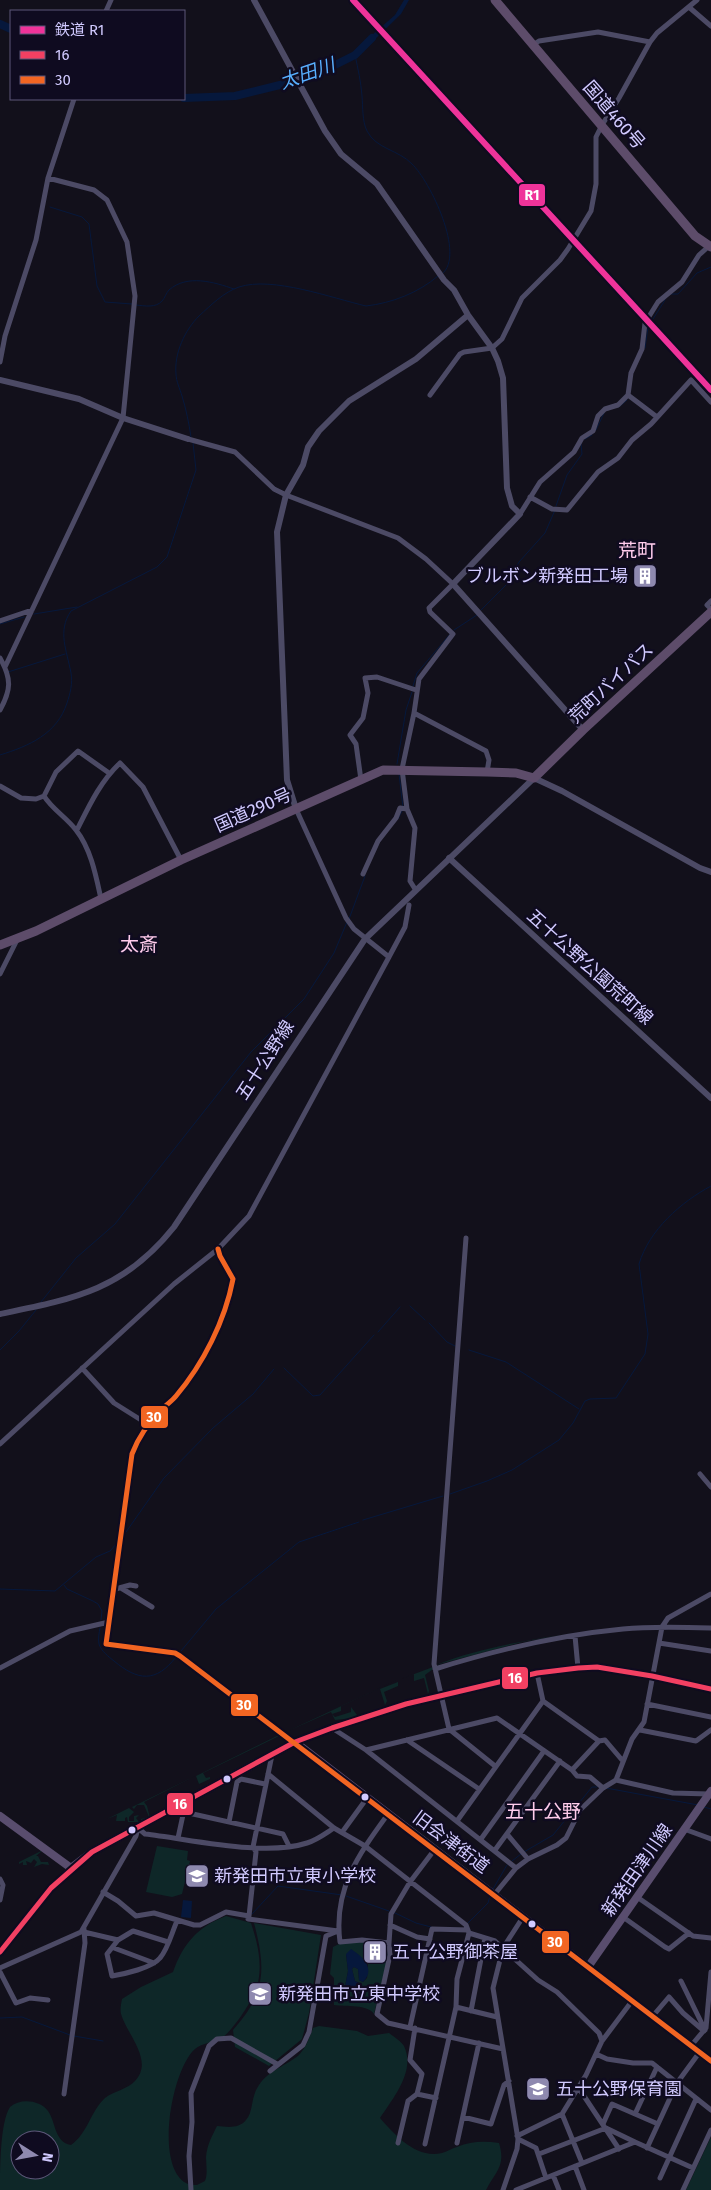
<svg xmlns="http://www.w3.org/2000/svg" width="711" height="2190" font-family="'Fira Sans','Noto Sans JP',sans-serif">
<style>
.green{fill:#0e2728;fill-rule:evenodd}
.water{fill:#06183c}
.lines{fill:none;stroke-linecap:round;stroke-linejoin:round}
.stream{stroke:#06183c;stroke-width:1}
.river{stroke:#06183c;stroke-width:8}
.minor{stroke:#4c4a65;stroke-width:5}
.tertiary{stroke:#4c4a65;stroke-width:6}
.secondary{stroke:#53516f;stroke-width:7}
.primary{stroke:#594d6e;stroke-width:8}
.trunk{stroke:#5d4c6a;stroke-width:9}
.bus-1-casing{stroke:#0f0b20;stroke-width:9}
.bus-2-casing{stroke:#0f0b20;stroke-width:9}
.bus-1{stroke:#f24062;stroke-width:5}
.bus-2{stroke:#f26522;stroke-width:5}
.rail-1-casing{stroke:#0f0b20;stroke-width:10}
.rail-1{stroke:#ef339a;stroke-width:6}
.bus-dot{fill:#d1caff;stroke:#0f0b20;stroke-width:2}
.labels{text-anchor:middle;stroke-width:5;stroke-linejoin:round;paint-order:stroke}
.street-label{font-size:18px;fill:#d1caff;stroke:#0f0b20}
.poi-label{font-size:18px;fill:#d1caff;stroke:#0f0b20;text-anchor:start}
.water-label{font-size:19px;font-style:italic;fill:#58afff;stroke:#0f0b20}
.neighbourhood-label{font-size:19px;fill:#ffccec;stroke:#0f0b20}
.line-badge{stroke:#0f0b20;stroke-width:2}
.badge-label{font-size:14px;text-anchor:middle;font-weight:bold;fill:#fff}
</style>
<rect width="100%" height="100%" fill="#12101b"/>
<path class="green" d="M578,1632L522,1642L436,1665C480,1647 531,1640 578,1632Z
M433,1667V1669L425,1675L429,1691L428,1694L424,1678L414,1681V1674L401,1679Z
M397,1680L341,1706V1711L332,1714L335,1717L351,1712V1707L357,1715L353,1718L335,1720L331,1712L288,1731Z
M398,1682V1686L384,1692L387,1701L385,1705L380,1689Z
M281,1734L279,1736L203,1773L206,1778L210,1777V1779L199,1784L196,1776Z
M195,1776L144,1802L147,1806L150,1818L141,1822V1819L149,1817L144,1805H137L134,1809L132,1807Z
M129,1808L134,1812L129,1817V1821H134V1816L139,1815L136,1818L139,1822H128L127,1817L125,1818V1821H116L117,1815L107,1819Z
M157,1846L188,1851L187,1860L190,1861L182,1894L172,1897L146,1892Z
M43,1850L36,1856H38L41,1862H48L49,1865L42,1864L34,1867L37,1862L34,1859L31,1863L26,1861L27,1865H23V1862L19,1864V1862Z
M226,1916L251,1923C258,1944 263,1965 257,1987C253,2000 234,2029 223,2037C215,2042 202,2043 195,2049C172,2069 154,2165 186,2183C189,2185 194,2185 197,2185L205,2181C208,2173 206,2165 206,2157C207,2145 212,2136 217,2126C227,2127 239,2129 246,2120C254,2111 250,2098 259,2085C269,2070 286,2066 299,2055C306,2047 310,2037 313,2028L319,2026L357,2031L368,2036L389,2033C394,2037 401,2041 404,2046C416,2071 393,2098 380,2118C395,2135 416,2159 442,2153C447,2152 452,2148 457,2147C471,2141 484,2141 499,2143C506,2166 496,2171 486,2190H0C0,2170 0,2122 10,2107C20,2098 40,2100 48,2111C56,2122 54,2142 71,2145C88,2133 90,2112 105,2098C114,2091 128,2089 135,2081C154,2061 128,2036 121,2014C120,2010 121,2004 122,1999L141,1987L173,1972C183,1944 197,1927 226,1916ZM20,2140H50V2170H20Z
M254,1923L321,1935L309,2013L302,2039L269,2066L235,2047L233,2030C266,1993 266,1969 254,1923Z
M362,1942L387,1945L388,1956L374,2014C368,2004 346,2007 334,2005V1978L330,1974L333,1947L341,1943ZM346,1954H357L368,1964L367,1978L363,1982L359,1980L358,1969L354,1967L352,1969L355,1981L361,1984L355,1991L345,1987L348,1971Z
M711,2137V2190H686Z"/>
<path class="water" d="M404,0H409L401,14L368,46L364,42L395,15Z
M183,1900L192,1901L191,1918L181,1917Z
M351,1949C363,1957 376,1969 363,1982L359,1980L358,1969L354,1967L352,1969L355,1981L361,1984L355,1991L345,1987L348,1971L346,1954Z"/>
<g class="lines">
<path class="stream" d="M355,55C358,69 361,82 362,96C363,107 362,121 367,131C376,149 399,150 412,164C430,181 466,255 442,274
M50,207L82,217L89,224L97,286L105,302L132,304
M671,294H678L697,273L711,267
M136,305C145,306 156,308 162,301C165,298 166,293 169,290C187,274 214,282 234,289
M645,348L648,327L665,300
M619,407L627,400
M596,430L604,413
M191,437C189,423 186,409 182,396C180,389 176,381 176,374C174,353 185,330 199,316C211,305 224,292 239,287C272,276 332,298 366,306C392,303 418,293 438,276
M585,439L592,435
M556,506L567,475L582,454L581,444
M481,610L508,583L519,562L545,533L555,510
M34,614L77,607
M0,624L24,617
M454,630L477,615
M8,672L65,654
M413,686L417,673L451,633
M0,755C29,746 57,734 67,703C70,694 73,683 71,673C67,651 57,631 71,611L157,567L167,557L196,470L193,443
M397,764L406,710L412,692
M399,774L403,807
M398,819L402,811
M349,919L365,876
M41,1302L76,1258L115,1224L251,1052L304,999L334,953L347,922
M410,1306L425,1320
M429,1323L447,1342L455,1346
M378,1332L400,1307
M0,1350L19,1331L36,1310
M469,1350L506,1362L579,1409
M284,1368L313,1396L320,1395L374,1335
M450,1494L487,1481L512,1470L559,1440L573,1423L585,1401L590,1399L616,1398L645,1354L648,1334L639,1264C649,1230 681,1202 711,1186
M363,1520L443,1496
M126,1532L164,1478L213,1428L253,1394L274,1369
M64,1585L67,1589L93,1601L98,1604L102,1611L101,1620
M0,1589L55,1591L96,1557L110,1551L118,1542
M100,1628C99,1633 98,1639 99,1644C101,1651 109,1657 114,1661C138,1681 156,1683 176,1657
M181,1651L216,1609L299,1542L359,1522
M606,1788L698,1805
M704,1807L711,1809
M524,1852L553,1835L592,1787H597
M512,1861L521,1854
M493,1889L507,1865
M346,1896L389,1911
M393,1912L416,1923L431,1927
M252,1914L278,1886L342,1895
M468,1923L488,1903L490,1896
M0,2018L22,2017L70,2035
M74,2036L103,2041"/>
<path class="river" d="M0,24L11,29
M184,98L235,96L288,83L325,70L355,55L372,38"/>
<path class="minor" d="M690,8L711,26
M106,11L111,0
M533,45L539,41L598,32L650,42
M0,362L5,336L36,240L48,178L74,99
M430,395L460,354L464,352L492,348L502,339L522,298L560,260L568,249L591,211L596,184V137L602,125L619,98L650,42L657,33L697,0
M628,395L657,417
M188,439L235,452L274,489L286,495L398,538L426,559L453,584L429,608L430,612L453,634L419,679L414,713L402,769L407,809L415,828L410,881L415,889
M530,497L552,509L567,510L598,472L618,458L632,440L651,424L691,380L711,402
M520,514L540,482L574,452L582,438L593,431L598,416L605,409L618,405L628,395L631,373L642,349L645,323L658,302L682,282L699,255L709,246
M711,601L707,605L711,609
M0,621L32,610
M0,658C12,679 11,690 0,710
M5,667L123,418L135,296L127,242L107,200L94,190L48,178
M414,713L486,751L489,760L487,772
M361,780L356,744L350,735L363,718L368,693L365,678L377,677L416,690
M0,786L21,798L36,799L44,796L56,772L78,751L109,773
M44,796C52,809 66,817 76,830C91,849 96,876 101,899
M296,809L346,918L354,929L389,957
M77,830C89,806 100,782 120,763L143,787L181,860
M363,874L378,841L396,818L400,808L407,809
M0,974L18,938
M466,1238L434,1664L449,1729L495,1766
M218,1249L220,1256L233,1279C225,1321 203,1364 176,1396C172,1401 166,1405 162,1409C150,1421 138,1438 132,1454L106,1644L175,1653L180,1656L281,1733L295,1742
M82,1368L114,1403L149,1425
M0,1444L174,1284L218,1249L249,1216L389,957L405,927L409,905
M700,1474L711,1487
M121,1588L152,1607
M112,1590L130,1585L136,1586
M575,1636L578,1668
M659,1643L711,1651
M0,1668L70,1631L109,1622
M435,1669C496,1650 559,1635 623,1629C652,1626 681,1627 711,1628
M537,1673L543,1701L599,1741L605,1740L622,1760
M647,1704L711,1717
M332,1728L366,1750L516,1868
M640,1730L696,1741L711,1730
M407,1740L479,1789
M366,1750L497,1718L572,1770L599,1741
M572,1770L577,1776L590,1777L603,1788
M268,1774L334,1828L365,1846L466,1925L469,1933L457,1979L456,2007L425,2144
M616,1780L632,1739L644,1722L662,1627L668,1618L711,1594
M184,1812L283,1834L289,1846
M388,1814C359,1854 333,1889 340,1942L362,1940L389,1943
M457,1821L543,1701
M229,1822L237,1782L241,1779L265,1784
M684,1829L711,1839
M343,1831L367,1798
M507,1834L528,1859
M178,1838L186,1801
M481,1839L544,1751
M435,1849L410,1882L391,1914L389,1943L390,1955L377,2014L388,2023L503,2049
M495,1850L560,1761
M0,1879L3,1885L0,1900
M103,1892L118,1901L136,1916L154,1913L194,1925H200L226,1912L249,1916L248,1919L338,1931
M494,1895L516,1868L528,1859L557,1845L566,1838L580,1810L603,1788L616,1780L673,1793L709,1794
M637,1897L693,1936L711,1938
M249,1916L256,1852L253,1847L272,1755
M623,1917L665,1947L669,1949L689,1933
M390,1925L417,1937L430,1939
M84,1932L118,1940
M469,1933L495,1941L538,1980L557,1992L599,2033L602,2041
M168,1942L133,1931L118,1940L107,1954L112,1976C124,1974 152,1968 160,1958C168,1949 172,1932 177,1921
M114,1948L154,1963
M0,1968L81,1932L136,1836L138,1828L145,1834C190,1839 264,1857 307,1843C317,1840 326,1833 334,1828
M0,1972L16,2003L30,1998L48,2000
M681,1981L705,2030
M456,2007L497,2017
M471,2011L485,1938
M652,2017L669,1997L683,2013L704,2031
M410,2027L432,1929L468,1930
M690,2047L706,2028L711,1972
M596,2054L607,2059L633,2063H652L711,2110
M270,2071L303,2045L309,2032L326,1936L338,1931
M578,2087L619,2149
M64,2094L85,1943L84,1929
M417,2094L436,2098
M562,2114L582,2163
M635,2114L657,2067
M463,2117L491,2124L504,2085L509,2081
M603,2124L612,2104L658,2124
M517,2136L562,2114L586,2075L602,2041L632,2001
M518,2139L536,2148L546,2178
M398,2143L408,2101L417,2094L422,2074L410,2060L415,2028
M457,2143L479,2043
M647,2148L677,2083L699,2053
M539,2154L606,2128L635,2142
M575,2166L584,2190
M553,2175L559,2190
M660,2178L696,2099
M191,2190L189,2156L192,2122L191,2093L209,2046L217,2039L231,2038L277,2064
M503,2190L517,2149L518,2139L493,1988L503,1948L523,1917
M516,2190L635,2142L693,2168
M683,2190L711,2130"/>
<path class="tertiary" d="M254,0L325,131L341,154L377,184L444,280L454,290L468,315L492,348L498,361L503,378L507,488L512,506L520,514L453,584L583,730
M0,380L79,399L123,418L188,439
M296,809L287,780L277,532L286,495L303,465L308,447L319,431L349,401L416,359L468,315
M449,858L711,1098
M0,1314C74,1299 124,1290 174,1227L365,939L534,778L562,791L700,868L711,872
M295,1742L406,1704L537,1673L578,1668L597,1667L652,1676L711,1689
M0,1952L51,1888L71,1868"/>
<path class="secondary" d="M588,1967L711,2061"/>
<path class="primary" d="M0,1816L71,1868L92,1852L295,1742L588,1967L711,1791"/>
<path class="trunk" d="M495,0L695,236L711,247
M0,945L36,931L181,860L383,770L487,772L516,773L534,778L583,730L711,612"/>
<defs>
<path id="bus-1" d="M0,1952L51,1888L92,1852L295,1742L332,1728L406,1704L537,1673L578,1668L597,1667L652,1676L711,1689"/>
<path id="bus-2" d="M218,1249L220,1256L233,1279C225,1321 203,1364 176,1396C172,1401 166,1405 162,1409C150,1421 138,1438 132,1454L106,1644L175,1653L180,1656L711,2061"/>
</defs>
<use href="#bus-1" class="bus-1-casing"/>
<use href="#bus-2" class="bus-2-casing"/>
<use href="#bus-1" class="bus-1"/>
<use href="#bus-2" class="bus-2"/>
<defs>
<path id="rail-1" d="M353,0L711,390"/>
</defs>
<use href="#rail-1" class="rail-1-casing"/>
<use href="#rail-1" class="rail-1"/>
</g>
<defs>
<symbol id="building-square" viewBox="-11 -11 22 22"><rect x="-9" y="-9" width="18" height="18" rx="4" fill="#8e89af" stroke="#0f0b20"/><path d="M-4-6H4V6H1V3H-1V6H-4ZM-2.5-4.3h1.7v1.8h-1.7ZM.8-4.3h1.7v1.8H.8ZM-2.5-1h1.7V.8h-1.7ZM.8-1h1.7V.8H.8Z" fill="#fff"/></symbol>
<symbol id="school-square" viewBox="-11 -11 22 22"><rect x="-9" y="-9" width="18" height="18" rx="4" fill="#8e89af" stroke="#0f0b20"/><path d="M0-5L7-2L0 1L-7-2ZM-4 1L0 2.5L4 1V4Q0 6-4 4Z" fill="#fff"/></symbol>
</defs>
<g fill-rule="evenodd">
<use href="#building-square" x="631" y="562" width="28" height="28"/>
<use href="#school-square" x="183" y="1862" width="28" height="28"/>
<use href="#building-square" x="361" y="1938" width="28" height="28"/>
<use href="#school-square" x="246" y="1980" width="28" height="28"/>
<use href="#school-square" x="524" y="2075" width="28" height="28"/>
</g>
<g class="bus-dot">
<circle cx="227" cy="1779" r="4.5"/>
<circle cx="365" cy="1797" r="4.5"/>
<circle cx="132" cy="1830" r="4.5"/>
<circle cx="532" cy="1924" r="4.5"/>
</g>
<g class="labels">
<g class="street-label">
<text transform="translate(614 115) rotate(49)" y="6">国道460号</text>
<text transform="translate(611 683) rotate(-43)" y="6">荒町バイパス</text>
<text transform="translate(253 810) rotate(-24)" y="6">国道290号</text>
<text transform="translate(590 967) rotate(42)" y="6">五十公野公園荒町線</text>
<text transform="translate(265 1060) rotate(-57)" y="6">五十公野線</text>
<text transform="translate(451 1842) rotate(37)" y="6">旧会津街道</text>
<text transform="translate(637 1870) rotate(-55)" y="6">新発田津川線</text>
</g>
<g class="poi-label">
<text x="628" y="582" text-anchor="end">ブルボン新発田工場</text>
<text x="214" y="1882">新発田市立東小学校</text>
<text x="392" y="1958">五十公野御茶屋</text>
<text x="278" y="2000">新発田市立東中学校</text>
<text x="556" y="2095">五十公野保育園</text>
</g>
<g class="water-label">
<text transform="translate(307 73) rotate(-19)" y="7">太田川</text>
</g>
<g class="neighbourhood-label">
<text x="637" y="557">荒町</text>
<text x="139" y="951">太斎</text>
<text x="543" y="1818">五十公野</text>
</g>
</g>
<g class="line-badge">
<rect x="518" y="183" width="28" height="24" rx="5" fill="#ef339a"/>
<rect x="140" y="1405" width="29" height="24" rx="5" fill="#f26522"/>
<rect x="501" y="1666" width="28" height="24" rx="5" fill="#f24062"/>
<rect x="230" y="1693" width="29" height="24" rx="5" fill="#f26522"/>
<rect x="166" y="1792" width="28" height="24" rx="5" fill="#f24062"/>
<rect x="541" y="1930" width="29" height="24" rx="5" fill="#f26522"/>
</g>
<g class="badge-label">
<text x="532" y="200">R1</text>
<text x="154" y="1422">30</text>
<text x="515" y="1683">16</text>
<text x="244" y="1710">30</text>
<text x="180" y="1809">16</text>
<text x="555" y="1947">30</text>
</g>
<rect x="10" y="10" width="175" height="90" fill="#0f0b20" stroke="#5d5779"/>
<rect x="20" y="26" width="25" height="8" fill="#ef339a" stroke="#5d5779"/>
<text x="55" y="35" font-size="15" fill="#d1caff">鉄道 R1</text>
<rect x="20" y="51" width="25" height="8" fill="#f24062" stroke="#5d5779"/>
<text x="55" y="60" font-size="15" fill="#d1caff">16</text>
<rect x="20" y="76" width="25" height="8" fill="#f26522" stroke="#5d5779"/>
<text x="55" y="85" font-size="15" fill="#d1caff">30</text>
<g transform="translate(35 2155) rotate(101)"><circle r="24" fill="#0f0b20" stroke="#5d5779"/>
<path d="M0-4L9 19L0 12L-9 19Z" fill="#8e89af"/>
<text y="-8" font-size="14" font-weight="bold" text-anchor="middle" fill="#d1caff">N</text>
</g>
</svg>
